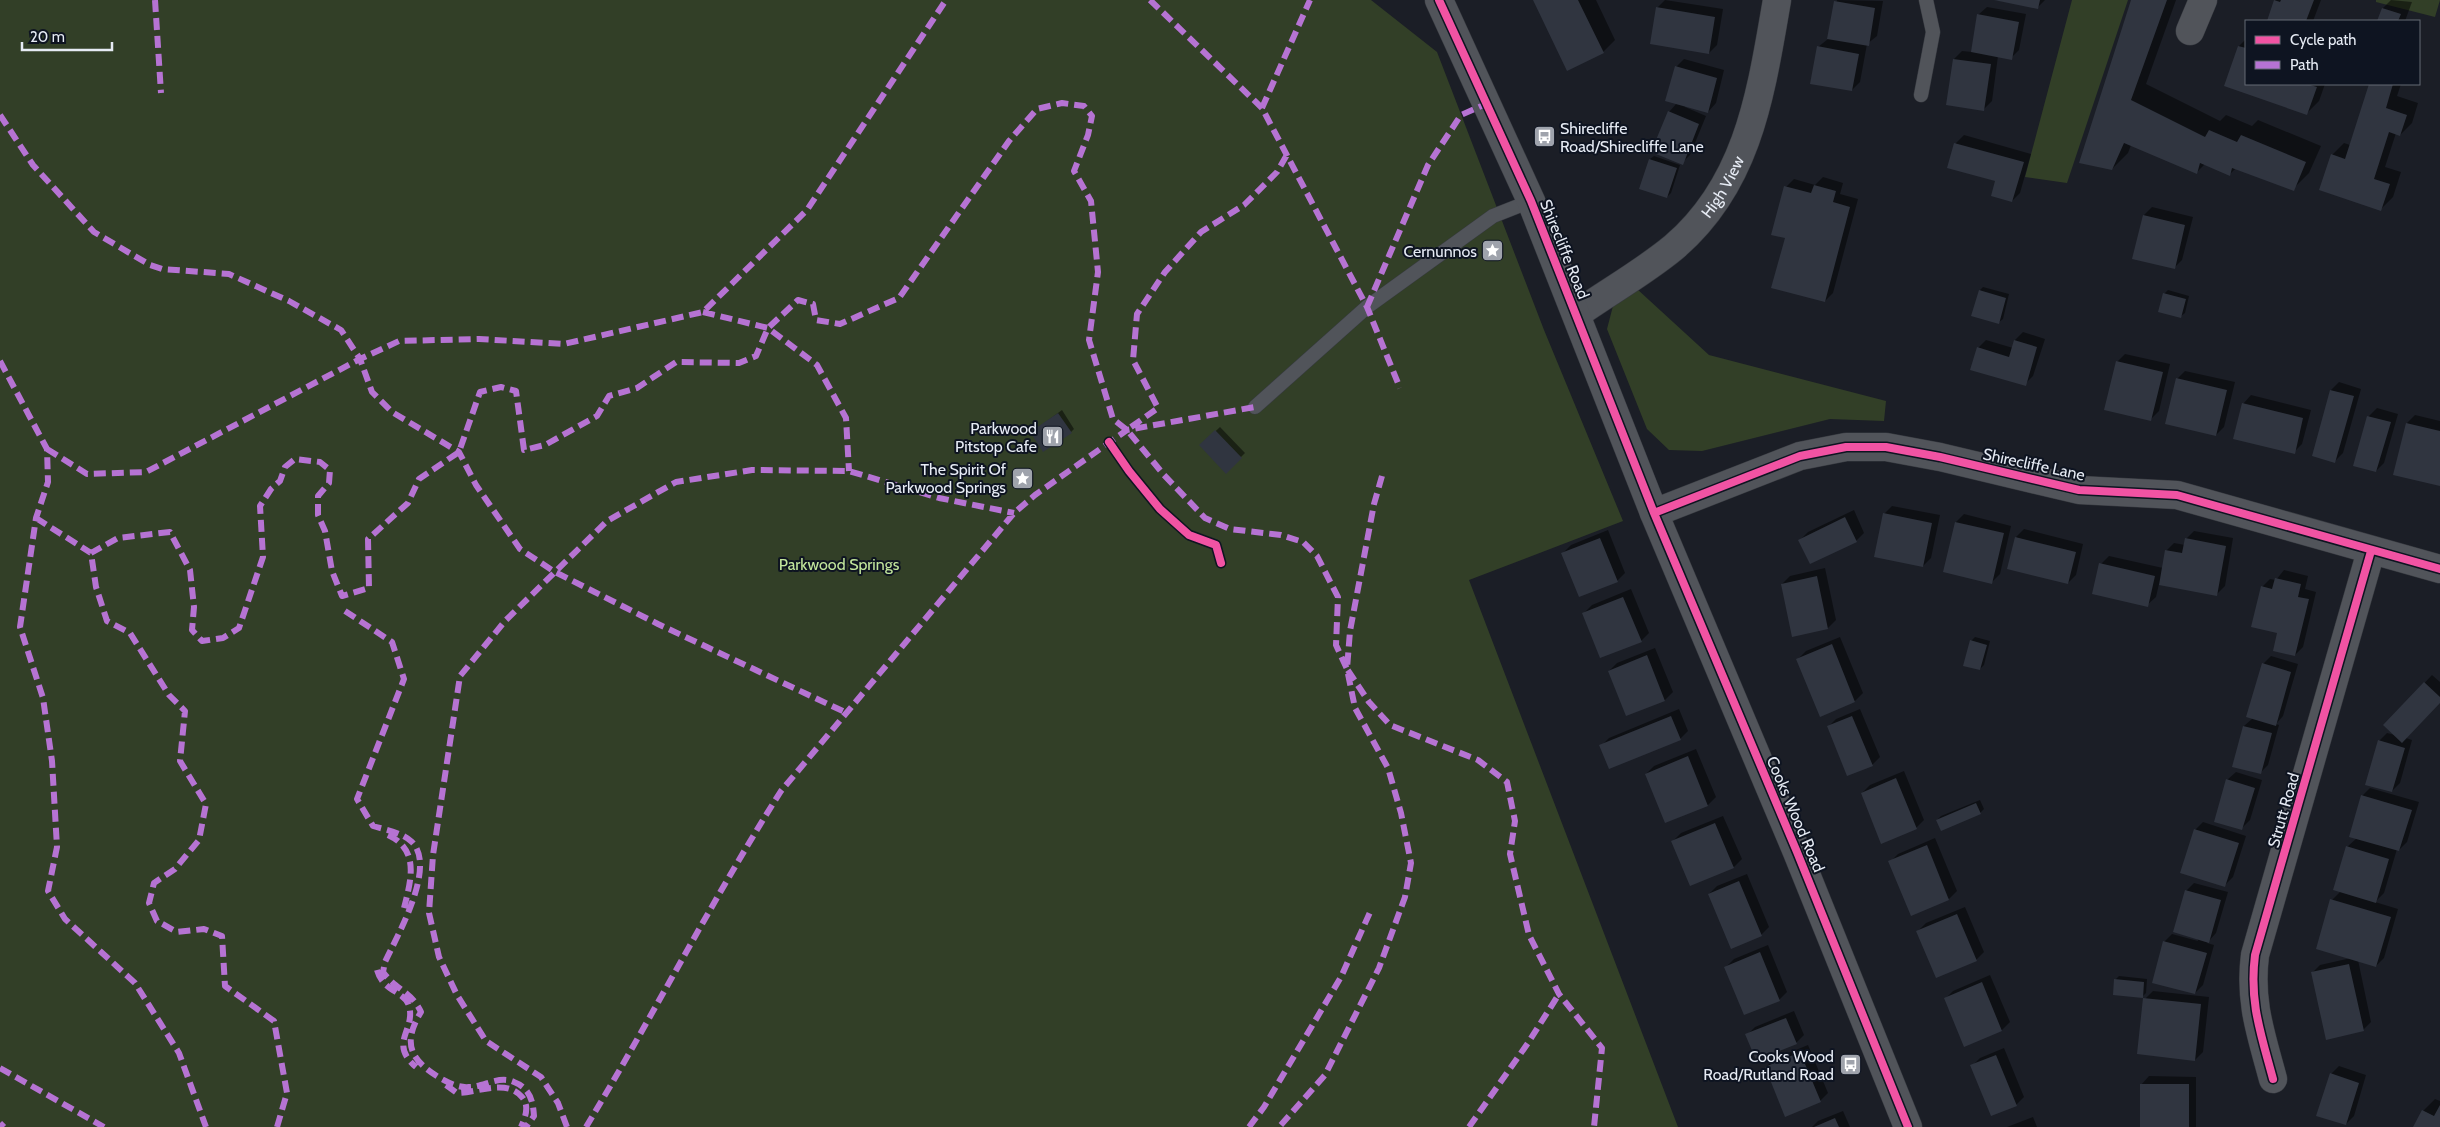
<svg xmlns="http://www.w3.org/2000/svg" width="2440" height="1127" font-family="Cabin,sans-serif">
<style>
.green{fill:#323f27}
.shadow{fill:#0007}
.building{fill:#303540}
.lines{fill:none;stroke-linecap:round;stroke-linejoin:round}
.lane-casing{stroke:#373a40;stroke-width:15}
.street-casing{stroke:#373a40;stroke-width:29}
.secondary-casing{stroke:#373a40;stroke-width:29}
.lane{stroke:#51545a;stroke-width:14}
.street{stroke:#51545a;stroke-width:28}
.secondary{stroke:#51545a;stroke-width:28}
.quiet{stroke:#b673d3;stroke-width:6;stroke-dasharray:12 6;stroke-linecap:butt}
.cycleway-casing{stroke:#0e1421;stroke-width:11}
.cycleway{stroke:#f153a3;stroke-width:8}
.labels{text-anchor:middle;stroke-width:4;stroke-linejoin:round;paint-order:stroke}
.poi-label{font-size:16px;fill:#e6ebf4;stroke:#0e1421;text-anchor:end}
.street-label{font-size:16px;fill:#e6ebf4;stroke:#0e1421}
.park-label{font-size:16px;fill:#c2e69c;stroke:#0e1421}
</style>
<rect width="100%" height="100%" fill="#1b1e26"/>
<path class="green" d="M0,0H1371L1437,52L1544,330L1623,521L1469,580L1678,1127H0Z
M2072,0H2128L2067,183L2025,177Z
M2376,0H2440L2435,17L2376,2Z
M1637,289L1709,355L1886,401L1884,421L1830,419L1702,451L1669,450L1647,429L1607,329L1613,306Z"/>
<path class="shadow" d="M1534,0H1596L1615,40L1603,52Z
M1665,0L1723,9L1717,45L1709,53L1657,8Z
M1837,0L1883,1L1877,36L1867,44L1860,82L1852,90L1818,47L1828,39Z
M1995,0H2045L2038,7Z
M2133,0H2176L2146,84L2220,121L2226,115L2252,126L2258,120L2321,146L2309,173L2293,189L2236,168L2230,174L2205,164L2197,172L2131,145L2128,153L2112,169Z
M2275,0H2321L2313,21H2268Z
M2391,0L2412,2L2405,21H2379L2383,8Z
M1987,7L2026,14L2019,50L2011,58L1998,56L1992,101L1984,109L1948,104L1954,59L1962,51L1972,52L1978,15Z
M2246,39V84H2325L2319,101L2307,113L2226,85L2239,46Z
M1684,59L1724,70L1716,103L1708,112L1685,105V107L1706,116L1690,155L1682,163L1669,112L1677,103L1676,67Z
M2370,84H2401L2397,96L2418,103L2412,123L2400,135L2396,133L2385,167L2401,172L2393,197L2381,209L2332,155L2344,143L2350,145Z
M1964,135L2031,154L2020,193L2012,201L1996,181L1949,167L1956,143Z
M1654,156L1680,165L1671,193L1667,197L1650,159Z
M1823,177L1843,183L1840,194L1858,199L1833,293L1825,301L1786,237V187L1794,179L1815,185Z
M2152,207L2193,217L2182,260L2174,268L2133,258L2144,215Z
M1983,287L2009,294L2003,319L1999,322L1980,290Z
M2168,290L2189,296L2185,313L2181,316L2164,294Z
M2023,332L2045,339L2033,376L2025,384L1978,348L1986,340L2013,348L2015,340Z
M2125,354L2170,364L2159,411L2151,419L2117,362Z
M2185,371L2235,382L2224,427L2216,435L2177,379Z
M2339,382L2361,389L2343,453L2335,461L2331,390Z
M2251,395L2311,410L2302,444L2294,452L2243,404Z
M2377,408L2398,414L2384,463L2376,471L2355,465L2369,416Z
M1062,410L1074,429L1071,432H1032Z
M2415,415L2440,421V485L2407,423Z
M1220,427L1245,453L1226,472L1201,445Z
M1892,506L1940,515L1931,558L1923,566L1884,514Z
M1854,510L1864,533L1856,541L1800,540L1808,532Z
M1964,514L2011,526L2000,574L1992,582L1944,571L1956,522Z
M2024,529L2083,544L2076,575L2068,583L2016,537Z
M1608,530L1625,573L1617,581L1563,553L1571,545Z
M2194,531L2233,538L2225,586L2217,594L2159,584L2156,597L2147,605L2101,564L2109,556L2163,568L2166,551L2174,543L2185,545L2186,539Z
M1825,568L1836,620L1828,628L1793,635L1782,584L1790,576Z
M2284,570L2308,576L2305,589L2316,592L2303,647L2295,655L2279,632L2262,587L2270,579L2276,580Z
M1631,589L1649,633L1641,641L1584,613L1592,605Z
M1840,637L1863,693L1855,701L1820,715L1798,659L1806,651Z
M1975,637L1990,641L1984,665L1980,669L1971,641Z
M1655,648L1673,692L1665,700L1627,715L1609,671L1617,663Z
M2271,656L2298,664L2283,716L2276,724L2279,725L2268,765L2260,773L2234,766L2244,726L2253,718L2263,664Z
M2432,675L2440,682V702L2406,738L2412,740L2400,783L2392,791L2379,741L2387,733L2395,735L2385,725Z
M1679,709L1688,731L1680,739L1601,746L1609,738Z
M1860,709L1880,757L1872,765L1828,727L1836,719Z
M1696,749L1716,797L1708,805L1666,822L1646,774L1654,766Z
M1904,771L1924,820L1916,828L1862,793L1870,785Z
M2236,772L2262,780L2250,820L2242,828L2227,780Z
M2370,788L2419,802L2407,842L2399,850L2397,849L2384,893L2375,902L2398,909L2384,958L2376,966L2358,960L2371,1022L2363,1030L2312,973L2320,965L2351,958L2332,900L2341,891L2347,847L2357,838L2362,796Z
M1980,800L1984,809L1980,813L1937,820L1941,816Z
M1723,816L1742,859L1734,867L1673,841L1681,833Z
M2203,822L2246,836L2233,877L2225,885L2195,830Z
M1935,838L1957,891L1949,899L1890,862L1898,854Z
M1747,874L1769,927L1761,935L1709,894L1717,886Z
M2194,883L2228,892L2216,933L2207,943L2214,945L2203,985L2195,993L2164,942L2172,934L2198,941L2186,891Z
M1965,907L1984,952L1976,960L1918,931L1926,923Z
M1768,945L1787,992L1779,1000L1726,967L1734,959Z
M1990,975L2010,1022L2002,1030L1964,1045L1945,999L1953,991Z
M2119,976L2147,979L2146,993L2142,997L2115,980Z
M2153,991L2209,997L2203,1052L2195,1060L2145,999Z
M1794,1011L1804,1035L1796,1043L1747,1035L1755,1027Z
M1808,1045L1828,1093L1820,1101L1766,1067L1774,1059Z
M2004,1048L2024,1097L2016,1105L1972,1066L1980,1058Z
M2339,1066L2366,1075L2354,1116L2346,1124L2331,1074Z
M2149,1076L2196,1077V1127H2141V1085Z
M2435,1099L2440,1101V1127H2414L2423,1111Z
M1843,1111L1850,1127H1812L1818,1121Z
M2033,1117L2037,1127H2007Z"/>
<path class="building" d="M1533,0H1578L1604,53L1567,71Z
M1994,0H2040L2038,9Z
M2131,0H2167L2131,100L2205,137L2209,130L2237,142L2241,135L2306,162L2294,191L2232,168L2230,176L2200,163L2197,174L2124,143L2112,170L2079,163Z
M2274,0L2280,2L2281,0H2314L2306,21H2267Z
M1834,1L1875,8L1869,46L1827,39Z
M1656,7L1715,17L1709,54L1650,44Z
M2382,8L2401,14L2398,21H2377Z
M1977,14L2019,22L2012,60L1971,52Z
M1817,46L1859,54L1852,91L1810,84Z
M2238,46L2246,48V84H2307L2317,87L2307,115L2224,86Z
M1953,59L1991,64L1984,111L1946,105Z
M1675,66L1717,78L1708,113L1665,101Z
M2369,84H2393L2386,108L2407,115L2400,136L2389,132L2374,179L2390,184L2381,211L2319,190L2331,154L2345,159Z
M1668,111L1699,124L1683,165L1651,152Z
M1954,143L2024,162L2012,202L1991,196L1995,181L1947,168Z
M1649,159L1677,168L1667,198L1639,189Z
M1814,185L1836,191L1833,202L1850,207L1825,302L1771,288L1785,238L1771,235L1784,186L1811,193Z
M2143,215L2185,225L2175,269L2132,259Z
M1979,290L2006,298L1999,324L1971,316Z
M2163,293L2186,299L2181,318L2158,312Z
M2014,340L2037,347L2026,386L1970,370L1977,347L2009,357Z
M2116,361L2163,372L2151,421L2104,410Z
M2176,378L2227,390L2216,436L2165,424Z
M2330,390L2354,396L2335,463L2312,456Z
M2242,403L2303,418L2295,454L2233,439Z
M1058,413L1072,433L1043,452L1030,432Z
M2367,416L2391,422L2376,472L2353,466Z
M2406,423L2440,431V486L2393,475Z
M1215,430L1242,458L1226,474L1199,445Z
M1883,513L1932,523L1923,567L1874,557Z
M1845,517L1857,542L1810,564L1798,540Z
M1955,522L2004,533L1992,584L1943,572Z
M2015,537L2076,552L2068,584L2007,569Z
M1600,538L1618,582L1579,597L1561,553Z
M2185,538L2226,546L2217,596L2159,585L2165,550L2182,553Z
M2099,563L2155,576L2148,607L2092,594Z
M1817,576L1828,629L1792,637L1781,584Z
M2275,578L2301,584L2298,597L2309,599L2295,656L2273,651L2277,633L2251,627L2261,586L2272,589Z
M1623,597L1642,642L1600,658L1582,613Z
M1970,640L1987,645L1980,670L1963,666Z
M1832,644L1855,702L1820,717L1796,659Z
M1647,655L1665,701L1626,716L1608,671Z
M2262,663L2291,672L2276,726L2246,717Z
M2424,682L2440,697V703L2402,743L2383,725Z
M1671,716L1681,740L1609,769L1599,745Z
M1852,716L1873,766L1847,776L1827,726Z
M2243,726L2272,733L2261,774L2232,767Z
M2378,740L2405,748L2392,792L2365,785Z
M1688,756L1708,806L1665,823L1645,774Z
M1896,778L1917,829L1881,844L1861,793Z
M2226,779L2255,788L2242,830L2214,822Z
M2361,795L2412,810L2399,851L2349,837Z
M1976,803L1981,814L1941,831L1936,820Z
M1715,823L1734,868L1690,886L1671,841Z
M2194,829L2239,843L2225,887L2180,873Z
M1927,845L1949,900L1911,916L1888,861Z
M2346,846L2389,859L2376,903L2333,890Z
M1739,881L1762,936L1731,949L1708,894Z
M2185,890L2221,900L2209,943L2173,932Z
M2330,899L2391,917L2376,967L2316,949Z
M1957,914L1977,961L1936,978L1916,931Z
M2163,941L2207,953L2195,994L2152,983Z
M1760,952L1780,1001L1744,1015L1724,967Z
M2349,964L2364,1031L2326,1040L2311,972Z
M2114,979L2144,982L2143,998L2113,995Z
M1982,982L2002,1031L1964,1047L1944,998Z
M2143,998L2201,1004L2195,1061L2137,1054Z
M1786,1018L1797,1044L1756,1060L1745,1034Z
M1800,1052L1821,1102L1785,1117L1765,1067Z
M1996,1055L2017,1106L1991,1116L1970,1065Z
M2330,1073L2359,1083L2346,1125L2316,1116Z
M2140,1084H2189V1127H2140Z
M2440,1105V1127H2413L2422,1110L2434,1116Z
M1835,1118L1839,1127H1814Z"/>
<g class="lines">
<defs>
<path id="lane" d="M1921,95L1933,32L1926,0
M1255,407L1367,307L1493,216L1531,201"/>
<g id="street">
<path d="M2190,31L2203,0"/>
<path id="s1" d="M1577,314C1608,292 1644,272 1674,247C1749,183 1761,92 1777,0"/>
<path d="M1654,513L1800,456L1846,447H1886L1940,457L2079,490L2177,495L2440,569"/>
<path d="M2273,1079C2261,1034 2249,1002 2255,955L2371,551"/>
</g>
<path id="secondary" d="M1439,0L1531,201L1654,513L1797,852L1908,1127"/>
</defs>
<use href="#lane" class="lane-casing"/>
<use href="#street" class="street-casing"/>
<use href="#secondary" class="secondary-casing"/>
<use href="#lane" class="lane"/>
<use href="#street" class="street"/>
<use href="#secondary" class="secondary"/>
<path class="quiet" d="M155,0L161,93
M1150,0L1262,108L1367,307L1400,388
M1262,108L1310,0
M0,115L33,165L94,232L150,265L162,269L229,274L289,301L341,330L360,359L399,341L479,339L564,344L703,312L807,210L946,0
M1367,307L1428,165L1461,115L1486,104
M703,312L768,328L817,365L846,418L849,471
M0,361L47,449L48,482L36,518L20,627L43,698L52,761L57,847L48,891L65,919L135,983L179,1053L206,1127
M1131,427L1158,408L1133,360L1137,314L1165,272L1201,232L1244,205L1277,172L1288,153
M47,449L87,474L146,472L360,359L372,392L392,412L459,452L476,485L520,549L555,572L658,624L847,713
M1382,476L1374,504L1350,631L1347,669L1369,702L1390,725L1478,760L1507,782L1515,821L1510,854L1529,935L1559,994L1602,1048L1594,1127
M36,518L91,553
M345,611L392,642L404,679L357,799L373,826C386,830 401,832 412,842C437,867 397,936 385,962L383,972C395,989 412,992 421,1012C402,1043 410,1060 440,1078C449,1083 459,1088 469,1087C484,1087 499,1075 514,1082C530,1088 533,1101 534,1116L526,1127
M388,835C420,850 411,880 404,908
M377,970C383,992 405,991 409,1006C416,1030 388,1043 416,1067
M0,1068L104,1127
M446,1085L457,1093C478,1093 506,1078 522,1097C530,1106 525,1118 521,1127
M0,1123L4,1127
M277,1127L287,1093L274,1021L225,986L222,936L204,929L177,932L157,921L149,903L154,883L175,869L199,840L206,804L180,761L185,711L169,695L130,633L107,621L96,587L91,553L118,538L170,532L190,570L194,607L192,630L202,641L223,638L239,628L263,557L260,506L271,489L280,481L285,467L295,459L320,462L330,470L329,483L318,496V515L325,531L332,571L342,596L369,588L368,539L408,503L419,479L459,452L480,392L501,387L516,391L524,450L545,445L597,416L609,396L637,388L676,362L739,363L756,356L768,328L798,300L813,304L816,320L840,324L899,298L1009,141L1037,109L1062,103L1084,106L1092,116L1088,135L1074,171L1091,201L1098,272L1089,340L1113,419L1127,430L1164,475L1205,518L1230,529L1281,535L1303,542L1317,556L1338,597L1336,645L1347,669L1355,708L1388,768L1401,813L1411,863L1405,897L1379,968L1325,1075L1279,1127
M567,1127L558,1103L541,1077L486,1041L457,995L439,957L429,913L433,855L460,676L505,621L607,521L676,482L752,470L849,471L939,498L1014,513
M586,1127C653,1016 712,900 781,791L1014,513L1035,495L1127,430L1255,407
M1249,1127L1264,1107L1341,977L1371,910
M1469,1127L1528,1043L1559,994"/>
<defs>
<path id="cycleway" d="M1439,0L1531,201L1654,513L1797,852L1908,1127
M1109,442L1129,471L1160,509L1189,535L1216,545L1221,563
M1654,513L1800,456L1846,447H1886L1940,457L2079,490L2177,495L2440,569
M2273,1079C2261,1034 2249,1002 2255,955L2371,551"/>
</defs>
<use href="#cycleway" class="cycleway-casing"/>
<use href="#cycleway" class="cycleway"/>
</g>
<defs>
<symbol id="bus-square" viewBox="-11 -11 22 22"><rect x="-9" y="-9" width="18" height="18" rx="4" fill="#9fa3ac" stroke="#0e1421"/><path d="M-5-6H5V4H4V6H2V4H-2V6H-4V4H-5ZM-3.5-4V0h7V-4ZM-3.5 1.2v1.5H-2V1.2ZM2 1.2v1.5H3.5V1.2Z" fill="#fff"/></symbol>
<symbol id="sight-square" viewBox="-11 -11 22 22"><rect x="-9" y="-9" width="18" height="18" rx="4" fill="#9fa3ac" stroke="#0e1421"/><path d="M0-6L1.8-2.2L6-1.7L2.9 1.2L3.7 5.4L0 3.3L-3.7 5.4L-2.9 1.2L-6-1.7L-1.8-2.2Z" fill="#fff"/></symbol>
<symbol id="restaurant-square" viewBox="-11 -11 22 22"><rect x="-9" y="-9" width="18" height="18" rx="4" fill="#9fa3ac" stroke="#0e1421"/><path d="M-5-6h1v4h1v-4h1v4h1v-4h1v5L-1.5 .5V6h-2V.5L-5-1ZM5-6V6H3V1.5H1.5Q1.5-4 5-6Z" fill="#fff"/></symbol>
</defs>
<g fill-rule="evenodd">
<use href="#bus-square" x="1532" y="124" width="25" height="25"/>
<use href="#sight-square" x="1480" y="238" width="25" height="25"/>
<use href="#restaurant-square" x="1040" y="424" width="25" height="25"/>
<use href="#sight-square" x="1010" y="466" width="25" height="25"/>
<use href="#bus-square" x="1838" y="1052" width="25" height="25"/>
</g>
<g class="labels">
<g class="poi-label">
<text x="1560" y="134" text-anchor="start">Shirecliffe<tspan x="1560" dy="18">Road/Shirecliffe Lane</tspan></text>
<text x="1477" y="257">Cernunnos</text>
<text x="1037" y="434">Parkwood<tspan x="1037" dy="18">Pitstop Cafe</tspan></text>
<text x="1006" y="475">The Spirit Of<tspan x="1006" dy="18">Parkwood Springs</tspan></text>
<text x="1834" y="1062">Cooks Wood<tspan x="1834" dy="18">Road/Rutland Road</tspan></text>
</g>
<g class="street-label">
<text dy="6" stroke="none"><textPath href="#s1" startOffset="196">High View</textPath></text>
<text transform="translate(1565 249) rotate(68)" y="6">Shirecliffe Road</text>
<text transform="translate(2034 464) rotate(12)" y="6">Shirecliffe Lane</text>
<text transform="translate(2283 810) rotate(-74)" y="6">Strutt Road</text>
<text transform="translate(1796 814) rotate(67)" y="6">Cooks Wood Road</text>
</g>
<g class="park-label">
<text x="839" y="570">Parkwood Springs</text>
</g>
</g>
<rect x="2245" y="20" width="175" height="65" fill="#0e1421" stroke="#646a75"/>
<rect x="2255" y="36" width="25" height="8" fill="#f153a3" stroke="#646a75"/>
<text x="2290" y="45" font-size="15" fill="#e6ebf4">Cycle path</text>
<rect x="2255" y="61" width="25" height="8" fill="#b673d3" stroke="#646a75"/>
<text x="2290" y="70" font-size="15" fill="#e6ebf4">Path</text>
<path d="M22 42v8h90v-8" fill="none" stroke="#e6ebf4" stroke-width="2.5"/>
<text x="30" y="42" font-size="15" fill="#e6ebf4" stroke="#0e1421" stroke-width="4" paint-order="stroke">20 m</text>
</svg>
